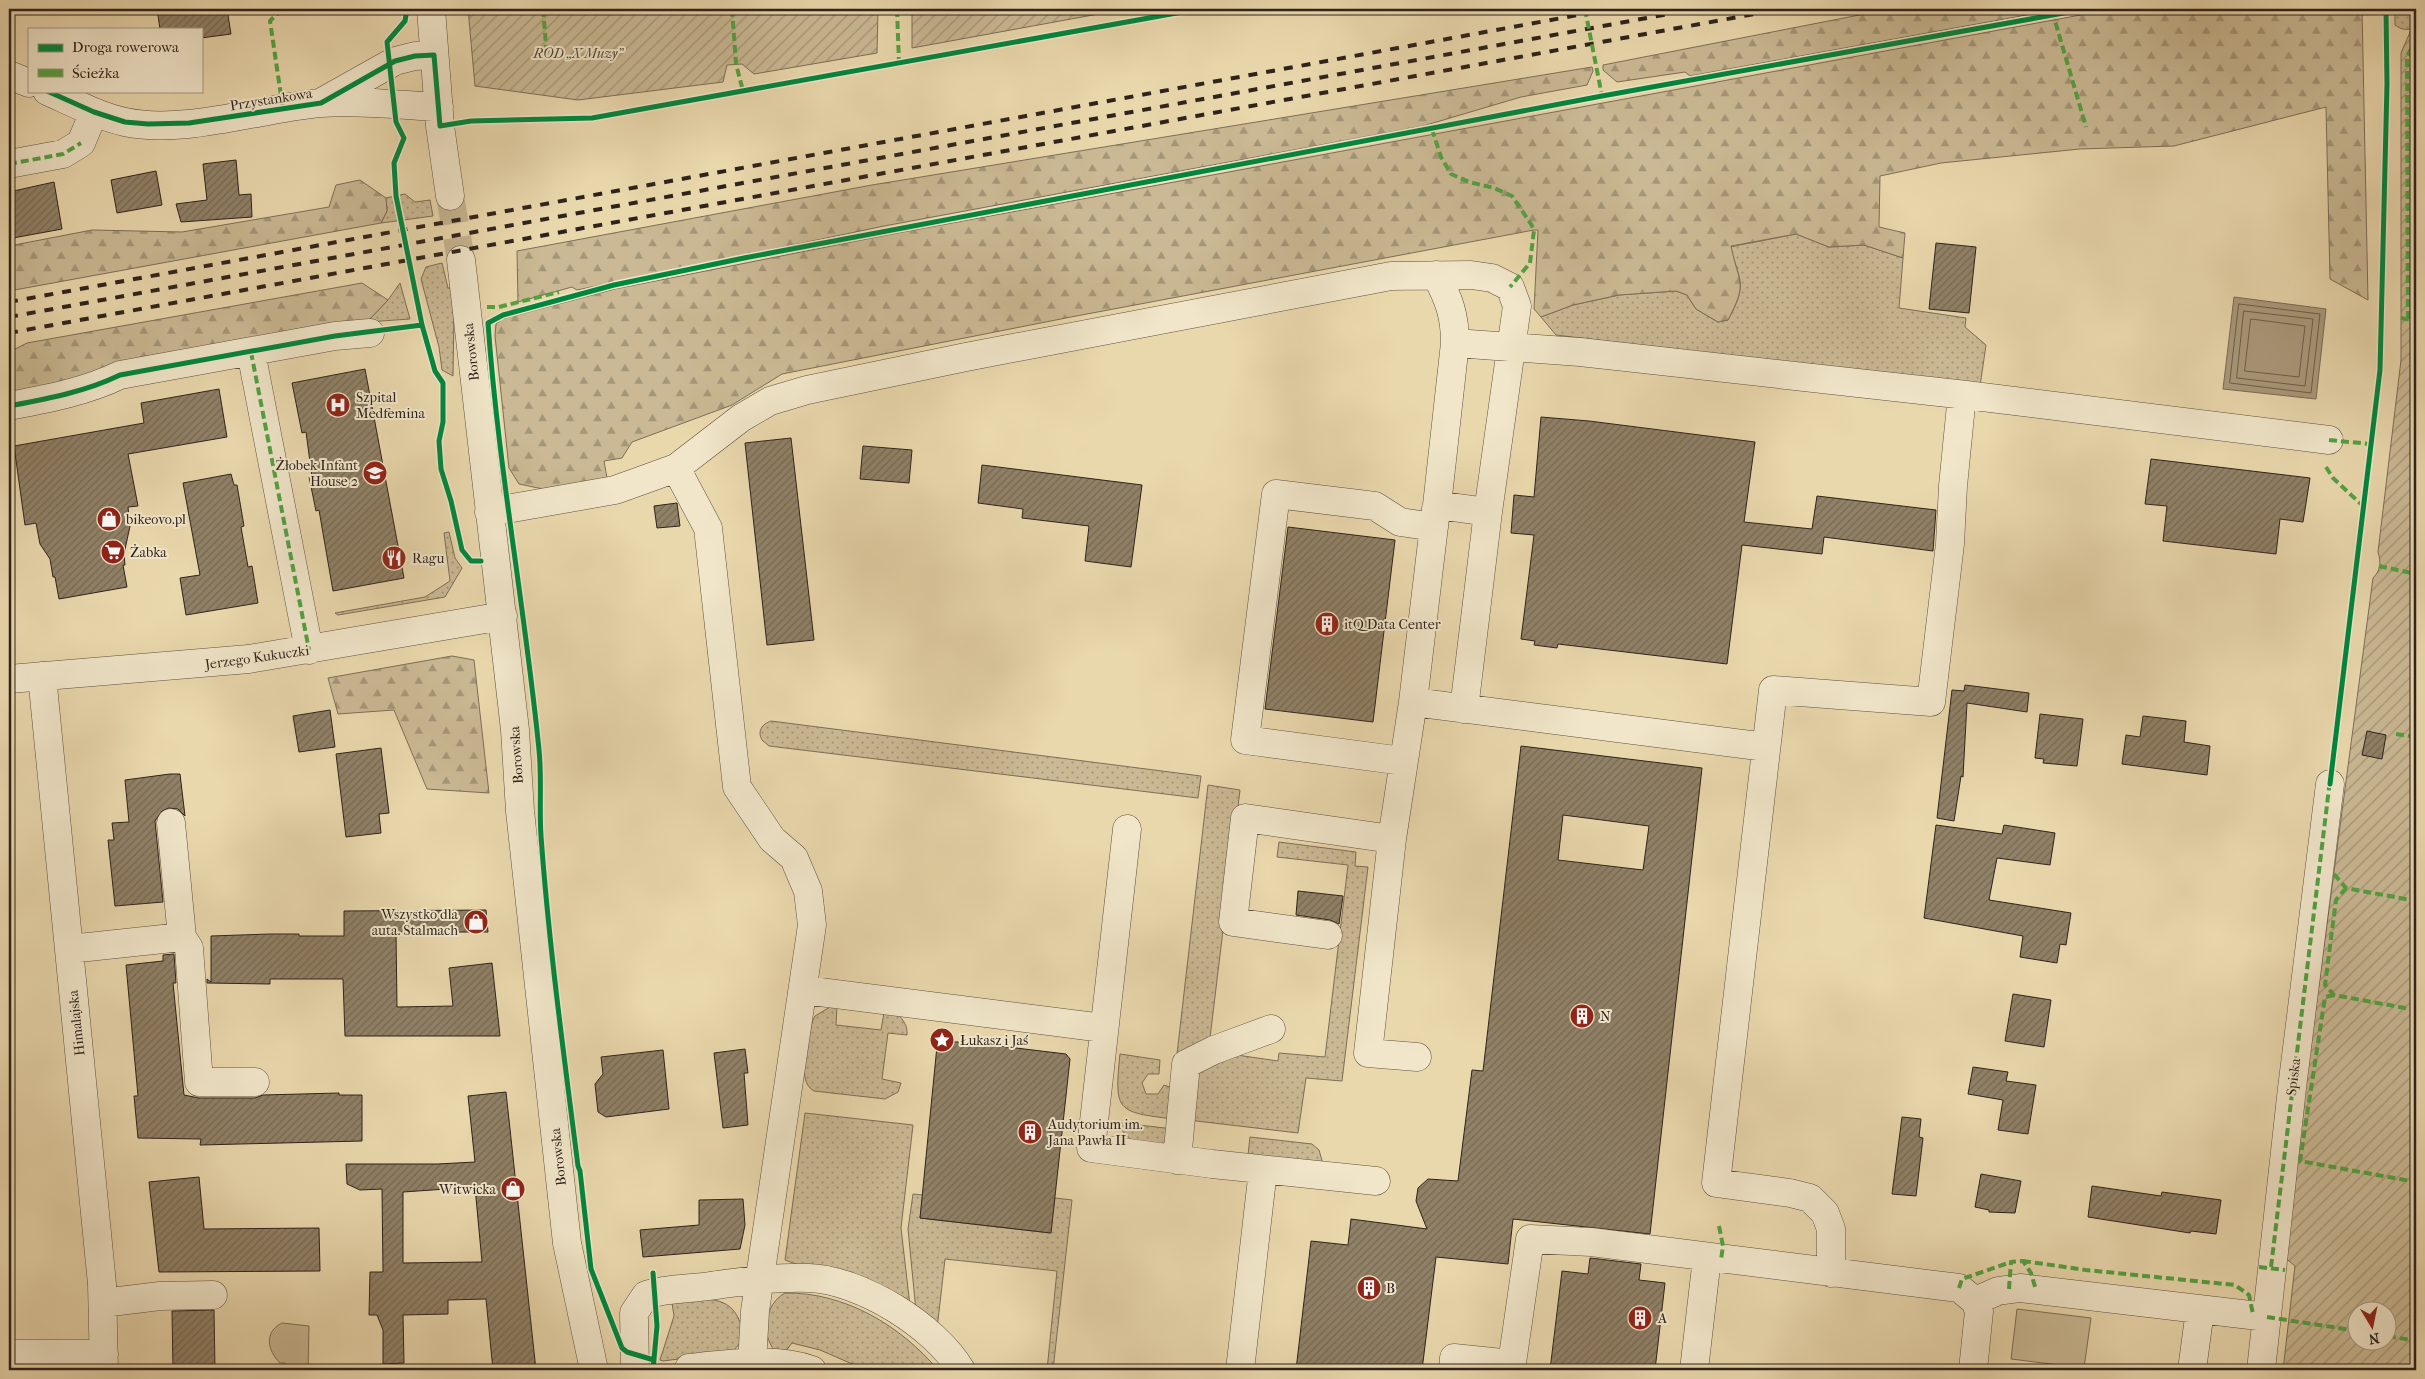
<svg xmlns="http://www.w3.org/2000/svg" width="2425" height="1379" font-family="'IM FELL French Canon',serif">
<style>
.grass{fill:url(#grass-dots);stroke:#7c6e58}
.forest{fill:url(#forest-firs);stroke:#7c6e58}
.park{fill:#cab994;stroke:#7c6e58}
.garden{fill:url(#garden-furrows);stroke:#7c6e58;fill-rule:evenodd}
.water{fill:#aa9a7c;stroke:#796a56}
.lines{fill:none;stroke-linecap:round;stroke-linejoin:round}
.shore{stroke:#6c5e4c;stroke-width:1}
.building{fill:url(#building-hatch);stroke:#2f221c;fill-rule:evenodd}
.minor-tunnel{stroke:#c5b490;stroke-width:28;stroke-dasharray:28 14;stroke-linecap:butt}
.minor-casing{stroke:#5e5040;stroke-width:29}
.minor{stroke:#f1e6ca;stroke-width:28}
.rail{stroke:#2f221c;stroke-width:4;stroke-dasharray:9 9;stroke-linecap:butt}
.quiet{stroke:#52a241;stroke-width:4;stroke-dasharray:8 4;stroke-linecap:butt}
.cycleway-casing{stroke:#f1e6ca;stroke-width:8}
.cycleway{stroke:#00873e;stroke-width:5}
.labels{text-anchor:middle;stroke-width:4;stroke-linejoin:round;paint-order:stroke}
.park-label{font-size:14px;font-style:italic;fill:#56483a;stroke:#f1e6ca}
.street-label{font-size:14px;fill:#2f221c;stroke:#f1e6ca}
.poi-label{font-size:14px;fill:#2f221c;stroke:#f1e6ca;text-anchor:start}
</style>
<defs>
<pattern id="grass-dots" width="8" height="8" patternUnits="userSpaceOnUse" patternTransform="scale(1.25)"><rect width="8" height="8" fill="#cab994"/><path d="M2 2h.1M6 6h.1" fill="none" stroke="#a49678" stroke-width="1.8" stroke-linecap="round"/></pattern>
<pattern id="forest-firs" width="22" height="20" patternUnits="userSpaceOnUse" patternTransform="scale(1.25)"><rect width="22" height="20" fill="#cab994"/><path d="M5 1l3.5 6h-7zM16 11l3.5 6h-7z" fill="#a49678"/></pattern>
<pattern id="garden-furrows" width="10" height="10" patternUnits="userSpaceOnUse" patternTransform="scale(1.25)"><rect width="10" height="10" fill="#cab994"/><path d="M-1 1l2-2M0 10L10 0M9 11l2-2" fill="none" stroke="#a49678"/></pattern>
<pattern id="building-hatch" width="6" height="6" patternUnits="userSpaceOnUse" patternTransform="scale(1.25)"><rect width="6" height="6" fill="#908167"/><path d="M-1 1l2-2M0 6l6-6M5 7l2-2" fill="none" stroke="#766954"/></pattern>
</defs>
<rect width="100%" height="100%" fill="#ead8ad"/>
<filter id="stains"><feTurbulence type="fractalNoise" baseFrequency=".004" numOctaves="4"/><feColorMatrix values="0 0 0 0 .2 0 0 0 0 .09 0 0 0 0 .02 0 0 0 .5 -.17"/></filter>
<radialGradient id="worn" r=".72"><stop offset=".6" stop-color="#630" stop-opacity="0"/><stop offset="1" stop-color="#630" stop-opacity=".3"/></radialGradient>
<path class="grass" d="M2395,9H2416V27C2408,31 2402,30 2395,25Z
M405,194L415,202L430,200L433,216L381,223L387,211L386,198Z
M1796,234L1829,247L1864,245L1903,258L1899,308L1966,318L1965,327L1986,345L1980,386L1556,335L1541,317L1573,305L1619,295L1676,291L1687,295L1696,309L1718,322L1728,320C1747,285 1741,283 1730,247Z
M442,263L448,288H451L454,312L453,376L442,370L439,347L421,279L426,267Z
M400,283L410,319L367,322L388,300Z
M449,532L455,558L462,568L445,597L338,615L335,613L425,597L450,581L444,533Z
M771,721L1201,776L1198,798L769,746L762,740C757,731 762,724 771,721Z
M1208,785L1240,790L1209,1046L1177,1054Z
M1279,842L1356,852L1355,866L1368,867L1342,1081L1306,1078L1298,1133L1188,1120L1194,1066L1216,1052L1278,1061L1279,1053L1325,1057L1348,865L1277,857Z
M830,1007H837L836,1025L881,1030L884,1013L898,1014C903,1020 908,1026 907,1035L888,1033L882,1079L901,1083L898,1092L885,1099L814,1091C795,1081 809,1040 812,1022L815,1016Z
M1120,1054L1160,1060L1159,1074H1148L1142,1083L1146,1094H1158L1164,1085L1175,1089L1173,1119C1117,1112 1114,1112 1120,1054Z
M805,1113L913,1125L901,1228L910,1306L785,1260Z
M1114,1122L1173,1129L1171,1147L1131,1140Z
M1250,1137L1312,1144L1319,1150L1323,1164L1248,1155Z
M913,1194L923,1195L920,1218L1050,1233L1055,1198L1072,1200L1053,1370H1047L1057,1271L945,1259L937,1329L916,1311L908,1229Z
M785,1293C845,1292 901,1326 938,1370H866L820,1350L792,1343L785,1352L775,1351C760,1334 765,1304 785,1293Z
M702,1299C730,1299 740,1312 744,1339L732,1352L663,1361L660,1360L674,1316L672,1303Z"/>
<path class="forest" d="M1890,9H2060L1690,76L1685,72L1617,82L1603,70V65Z
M2113,9H2362L2368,300L2330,279L2326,107L2174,146L2080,149L1941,163L1880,176L1879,227L1905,233L1903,258L1864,245L1829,247L1796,234L1731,246C1739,285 1748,282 1728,320L1718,322L1696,309L1687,295L1676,291L1619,295L1573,305L1541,317L1534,309L1538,230H1534L1071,317L782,374L732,405L632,442L622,458L604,461L607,478L548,490L519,484L509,468L495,336L496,324L502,319L615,289L887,235Z
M1592,67L1593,71L1587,85L1521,97L1423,126L884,226L577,290L572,287L518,302L517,251L872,185Z
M360,180L386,198L387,211L381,223L9,291V246L92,230L182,232L329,207L336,185Z
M362,283L388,300L367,322L9,400V365L13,350L27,343Z
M452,656L474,660L489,793L427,789L394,710L338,714L328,678Z"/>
<path class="park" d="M2017,1309L2091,1318L2084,1368L2011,1359Z
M282,1323L309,1326L308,1370H286L285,1363H280C267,1350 264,1332 282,1323Z"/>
<path class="garden" d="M468,9H878L877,53L754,74L742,64L727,65L723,82L578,100L475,86Z
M912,9H1126L912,48Z
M2416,27V1370H2283L2295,1266L2283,1256L2373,578C2381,570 2381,562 2378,552L2401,360V53L2411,30ZM2358,1312H2388V1342H2358Z"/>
<path class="water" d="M2234,297L2326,309L2316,399L2223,389Z"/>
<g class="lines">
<path class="shore" d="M2239,304L2320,314L2311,393L2230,383Z
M2244,311L2313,319L2305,386L2237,378Z
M2251,319L2305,326L2299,377L2245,371Z"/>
</g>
<path class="building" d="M157,9H227L231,34L201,38V29H160Z
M236,160L239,195L251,194L252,217L181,222L176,204L207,200L203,164Z
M156,171L162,205L117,213L111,180Z
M54,182L62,229L13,238L11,224L14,219L9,192Z
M1936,243L1976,247L1969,313L1929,309Z
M365,369L404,578L333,591L319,510L316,511L309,477H312L306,432L302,433L292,383Z
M219,389L227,437L128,454L138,506L128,507L130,526L124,554L125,565H123L127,587L59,599L55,577H53L50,559L40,544L36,523L25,525L14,446L144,423L141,403Z
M1541,417L1589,421L1755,442L1744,522L1812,529L1817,496L1936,510L1933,551L1824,537L1822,554L1742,545L1727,664L1558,644L1557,648L1534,645L1535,641L1521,639L1534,535L1511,533L1514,495L1534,497Z
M791,438L814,640L767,645L745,443Z
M863,446L912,450L909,483L860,479Z
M2151,459L2310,478L2303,522L2280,519L2276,554L2163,541L2167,506L2145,504Z
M982,465L1142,485L1131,567L1085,561L1089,526L1022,518L1023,509L978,503Z
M231,474L234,485H237L244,526L241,527L248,567L252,566L258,603L186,615L180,578L200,575L183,483Z
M677,503L680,526L657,528L654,506Z
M1288,527L1395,540L1373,722L1265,709Z
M1965,685L2029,693L2027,712L1967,703L1963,777L1961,776L1954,821L1937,818L1952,690L1964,691Z
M330,710L335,747L299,752L293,716Z
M2040,714L2083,719L2077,766L2043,763L2044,759L2035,758Z
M2143,716L2186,721L2184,742L2210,746L2207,775L2122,764L2126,735L2140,737Z
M2367,731L2386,735L2382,759L2362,755Z
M1521,746L1702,768L1650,1234L1513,1219L1508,1264L1436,1257L1422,1370H1296L1311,1241L1348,1245L1351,1219L1427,1229L1416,1201L1418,1188L1428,1179L1458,1181L1472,1070L1483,1071ZM1563,815L1649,826L1643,870L1558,860Z
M381,748L389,813L379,814L381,833L346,837L336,754Z
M170,774H180L185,816L178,809L169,808L162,811L155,821L163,902L115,906L108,840H114L112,823L129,822L125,780Z
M1936,825L2002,834L2004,825L2055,833L2050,865L1997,858L1989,900L2071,913L2066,945L2060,944L2057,963L2020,957L2023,936L1924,918Z
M1298,891L1343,896L1339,924L1330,920L1296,915Z
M486,910L488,932H396L397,1007L453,1006L449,968L492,963L500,1036H345L343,979H270V984L207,983V979L211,982V936L270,934H299V936H344V911Z
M174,954L176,983H173L184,1095L199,1098H255L263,1095L339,1093V1095H362V1141L200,1145L201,1139L138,1138L134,1096H138L126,965L163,961V955Z
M2013,994L2051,1000L2044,1047L2005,1041Z
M952,1042H966L1066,1054L1070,1059L1051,1233L920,1218L937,1046L947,1047Z
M745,1049L748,1073H744L748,1125L723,1128L714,1053Z
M663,1050L669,1109L606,1117L598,1112L595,1084L603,1074L601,1057Z
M1973,1067L2008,1072L2006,1081L2036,1085L2028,1134L1998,1130L2003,1100L1968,1094Z
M506,1092L536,1370H493L486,1299L448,1300V1314L403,1315L404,1363L383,1364V1330L377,1315H369L370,1272H383L382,1189L360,1190L347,1184L346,1164H438L475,1162L468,1096ZM475,1187L482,1262L403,1263V1192Z
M1902,1117L1921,1119L1919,1137L1923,1138L1916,1196L1892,1194Z
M1981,1174L2021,1181L2015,1213L1989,1212V1210L1975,1207Z
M199,1177L204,1229L319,1228L320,1271L159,1272L149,1182Z
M2092,1186L2161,1196L2162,1192L2221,1200L2216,1234L2191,1231L2190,1233L2088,1217Z
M743,1199L745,1225L740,1249L643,1257L640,1230L699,1225V1200Z
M1590,1258L1641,1264L1639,1280L1665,1283L1655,1370H1550L1562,1271L1588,1274Z
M214,1310L215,1370H173L172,1311Z"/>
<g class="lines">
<path class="minor-tunnel" d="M450,196L461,260"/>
<defs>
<path id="minor" d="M431,9L440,126L450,196
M9,75L29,83
M47,91C72,102 98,116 125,122C185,135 260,108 321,103C359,100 400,105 439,107
M322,102L395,61L415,56L434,55
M9,164L63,154L81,143L94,112
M461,260L515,730L520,811L567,1243L594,1370
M1436,275C1449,299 1455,316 1455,343L1437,505L1488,512
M1455,343L1580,352L1966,395L2329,440
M251,352L309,650
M9,406C46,399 85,392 120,375L335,336L370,333
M676,468L708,528L737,787L772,839L794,858L808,891L812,925L755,1311L752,1363
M489,512L615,490L643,480L676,468L741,418L770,401L807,390L966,357L1391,276L1471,275L1492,278L1510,287L1517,306L1488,512L1464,709
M42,676L102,1284L104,1370
M9,679L249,659L503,616
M1413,702L1436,509
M1403,761L1245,740L1276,494L1375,506L1400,522L1434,527
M1127,829L1091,1148L1212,1164L1376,1181
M1328,935L1233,922L1245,818L1392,839
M182,937L189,948L199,1082H255
M69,949L182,937L171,823
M804,990L1103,1028
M1417,1057L1368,1053L1392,839L1413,702L1766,747
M1177,1160L1186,1064L1214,1050L1271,1029
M1831,1273V1229L1825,1213L1810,1198L1790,1193L1716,1183L1773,690L1931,702L1950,544L1953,486L1962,395
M1975,1301L1998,1291L2020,1288L2267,1317
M103,1303L160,1296L213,1295
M9,1354H104
M689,1368C726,1364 777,1357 812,1370
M635,1370L634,1313L646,1295C667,1288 689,1289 710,1286C743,1281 776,1277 809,1278C861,1280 935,1326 961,1370
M1240,1370L1263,1170
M1453,1370L1454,1358L1512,1364
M1511,1370L1530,1239L1591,1242L1959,1288L1975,1301L1979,1311L1973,1370
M1694,1370L1707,1258
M2192,1370L2200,1310
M2261,1370L2292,1088L2330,784"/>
</defs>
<use href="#minor" class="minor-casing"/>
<use href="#minor" class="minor"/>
<path class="rail" d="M9,302L1611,9
M9,317L1696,9
M9,333L1782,9"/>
<path class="quiet" d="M282,9L270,21L283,109
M543,9L547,57
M732,9L736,64L743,91
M897,9L899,63
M1585,9L1602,96
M2056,14H2053L2086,127
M1432,129L1441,157L1451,174L1469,182L1494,188L1512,196L1531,224L1534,230L1530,263L1510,287
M9,164L63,154L81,143
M487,307H499L559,292
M2401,318L2416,321
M2408,319L2407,56L2416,41
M251,352L309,650
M2329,440L2371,444
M2326,467L2333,478L2364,507
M2379,566L2416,574
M2396,734L2416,737
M2334,874L2346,888L2416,901
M2346,888L2336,900L2325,985L2334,995L2416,1010
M2334,995L2325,997L2300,1161L2416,1182
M1719,1226L1723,1246L1721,1260
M2023,1261L2086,1270L2235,1285L2249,1295L2253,1314
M2259,1267L2285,1270
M2271,1267L2330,780
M1959,1288L1962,1279L2011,1262
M2009,1289L2011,1262L2023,1261L2031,1273L2036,1290
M2267,1317L2358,1331
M2388,1336L2416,1341"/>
<defs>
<path id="cycleway" d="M407,9L405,21L387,42L396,122L404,138L394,163L396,196L422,325L435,371L443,383V422L439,441L441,469L451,501L462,550L471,561H481
M47,91L94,112L125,122L148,124L189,123L321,103L395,61L415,56L434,55L440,126L471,121L592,118L1199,9
M9,406C46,399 85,392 120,375L335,336L422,325
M2330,784L2380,370L2387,84L2386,9
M654,1360L627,1352L622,1348L591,1269L580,1171L578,1166C564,1056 549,946 541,836C539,807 542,778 539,750C525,608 498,466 488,323L503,315L614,285L744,258L1602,96L2086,9
M653,1370L657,1326L653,1273"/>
</defs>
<use href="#cycleway" class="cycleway-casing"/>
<use href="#cycleway" class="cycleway"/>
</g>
<defs>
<symbol id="hospital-disc" viewBox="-11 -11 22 22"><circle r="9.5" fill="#8f2418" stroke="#f1e6ca"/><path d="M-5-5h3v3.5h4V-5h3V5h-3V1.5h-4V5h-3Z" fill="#fff"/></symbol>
<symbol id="school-disc" viewBox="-11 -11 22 22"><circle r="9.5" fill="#8f2418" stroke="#f1e6ca"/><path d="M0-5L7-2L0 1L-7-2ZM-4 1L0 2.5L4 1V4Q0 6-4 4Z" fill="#fff"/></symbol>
<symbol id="shop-disc" viewBox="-11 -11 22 22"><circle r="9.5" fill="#8f2418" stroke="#f1e6ca"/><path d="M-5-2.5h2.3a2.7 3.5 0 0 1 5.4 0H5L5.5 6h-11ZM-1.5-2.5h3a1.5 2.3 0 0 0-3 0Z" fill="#fff"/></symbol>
<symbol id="supermarket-disc" viewBox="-11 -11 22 22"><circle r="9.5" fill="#8f2418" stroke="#f1e6ca"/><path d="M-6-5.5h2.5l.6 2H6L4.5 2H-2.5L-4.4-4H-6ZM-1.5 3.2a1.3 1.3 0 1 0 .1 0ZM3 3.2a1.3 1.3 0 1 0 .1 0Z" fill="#fff"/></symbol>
<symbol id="restaurant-disc" viewBox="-11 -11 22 22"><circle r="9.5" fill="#8f2418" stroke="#f1e6ca"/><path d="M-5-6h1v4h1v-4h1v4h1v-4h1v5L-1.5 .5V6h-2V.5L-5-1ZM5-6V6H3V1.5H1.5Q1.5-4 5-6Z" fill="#fff"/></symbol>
<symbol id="building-disc" viewBox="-11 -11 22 22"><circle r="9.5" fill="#8f2418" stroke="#f1e6ca"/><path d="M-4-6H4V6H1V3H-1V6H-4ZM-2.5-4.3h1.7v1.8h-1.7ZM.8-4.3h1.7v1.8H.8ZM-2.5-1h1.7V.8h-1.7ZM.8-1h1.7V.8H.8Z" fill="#fff"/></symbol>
<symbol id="sight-disc" viewBox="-11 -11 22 22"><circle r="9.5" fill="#8f2418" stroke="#f1e6ca"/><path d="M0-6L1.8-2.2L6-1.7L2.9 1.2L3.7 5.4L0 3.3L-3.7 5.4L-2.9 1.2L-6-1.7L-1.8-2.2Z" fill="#fff"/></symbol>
</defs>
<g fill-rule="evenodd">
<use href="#hospital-disc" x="324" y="391" width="28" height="28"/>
<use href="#school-disc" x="361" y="459" width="28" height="28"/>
<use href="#shop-disc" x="95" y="505" width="28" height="28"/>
<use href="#supermarket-disc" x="99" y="538" width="28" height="28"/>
<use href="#restaurant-disc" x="380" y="544" width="28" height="28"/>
<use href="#building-disc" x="1313" y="610" width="28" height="28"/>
<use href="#shop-disc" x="462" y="908" width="28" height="28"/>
<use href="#building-disc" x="1568" y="1002" width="28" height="28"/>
<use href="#sight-disc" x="928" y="1026" width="28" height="28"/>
<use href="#building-disc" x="1016" y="1118" width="28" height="28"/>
<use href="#shop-disc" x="499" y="1175" width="28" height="28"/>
<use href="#building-disc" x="1355" y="1274" width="28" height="28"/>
<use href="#building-disc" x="1626" y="1304" width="28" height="28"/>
</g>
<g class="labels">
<g class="park-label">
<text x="578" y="58">ROD „X Muzy”</text>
</g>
<g class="street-label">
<text transform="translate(271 99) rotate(-9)" y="5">Przystankowa</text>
<text transform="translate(471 352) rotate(-96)" y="5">Borowska</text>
<text transform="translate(257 657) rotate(-8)" y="5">Jerzego Kukuczki</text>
<text transform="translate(516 755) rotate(-94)" y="5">Borowska</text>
<text transform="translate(76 1023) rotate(-96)" y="5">Himalajska</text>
<text transform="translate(2293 1077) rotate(-83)" y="5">Spiska</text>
<text transform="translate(558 1157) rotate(-96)" y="5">Borowska</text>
</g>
<g class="poi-label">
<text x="356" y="402">Szpital<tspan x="356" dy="16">Medfemina</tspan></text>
<text x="358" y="470" text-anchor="end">Żłobek Infant<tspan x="358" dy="16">House 2</tspan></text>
<text x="126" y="524">bikeovo.pl</text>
<text x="130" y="557">Żabka</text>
<text x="412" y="563">Ragu</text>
<text x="1344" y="629">itQ Data Center</text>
<text x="458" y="919" text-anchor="end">Wszystko dla<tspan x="458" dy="16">auta. Stalmach</tspan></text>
<text x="1600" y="1021">N</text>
<text x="960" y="1045">Łukasz i Jaś</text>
<text x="1048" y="1129">Audytorium im.<tspan x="1048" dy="16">Jana Pawła II</tspan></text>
<text x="496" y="1194" text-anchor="end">Witwicka</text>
<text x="1386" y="1293">B</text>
<text x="1658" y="1323">A</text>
</g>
</g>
<rect width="2425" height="1379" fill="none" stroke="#ead8ad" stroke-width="30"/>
<rect x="10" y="10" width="2405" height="1359" fill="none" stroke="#2f221c" stroke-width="2.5"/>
<rect x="15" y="15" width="2395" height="1349" fill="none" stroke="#2f221c"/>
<rect x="28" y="28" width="175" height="65" fill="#f1e6ca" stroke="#a39884"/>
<rect x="38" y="44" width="25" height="8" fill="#00873e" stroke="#a39884"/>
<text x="72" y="52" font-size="15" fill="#2f221c">Droga rowerowa</text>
<rect x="38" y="69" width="25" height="8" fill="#52a241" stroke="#a39884"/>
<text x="72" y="78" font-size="15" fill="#2f221c">Ścieżka</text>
<g transform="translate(2372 1326) rotate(170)"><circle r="24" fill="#f1e6ca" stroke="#a39884"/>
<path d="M0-4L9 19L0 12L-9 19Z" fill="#8f2418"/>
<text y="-8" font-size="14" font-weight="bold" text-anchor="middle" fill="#2f221c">N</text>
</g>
<rect width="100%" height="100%" filter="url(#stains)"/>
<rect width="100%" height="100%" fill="url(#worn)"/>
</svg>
